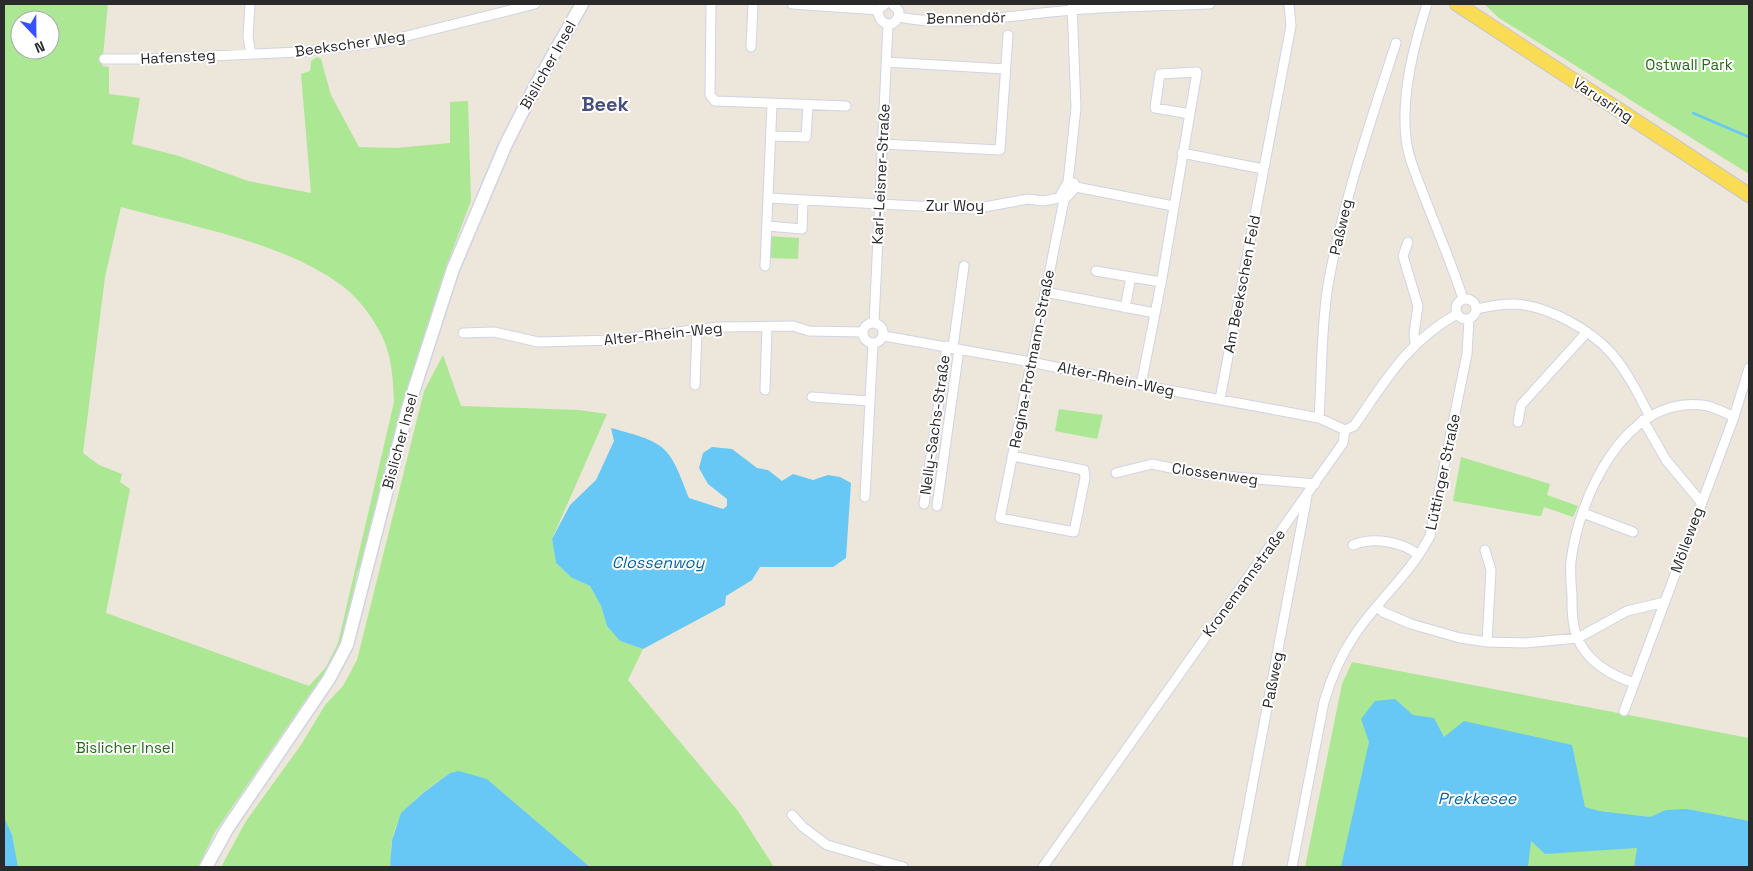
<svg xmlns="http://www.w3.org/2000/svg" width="1753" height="871" font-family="'Space Grotesk',sans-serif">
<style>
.green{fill:#ace794;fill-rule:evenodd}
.water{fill:#67c8f6}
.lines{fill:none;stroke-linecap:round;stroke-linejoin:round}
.stream{stroke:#67c8f6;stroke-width:2.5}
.minor-casing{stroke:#d0d3e4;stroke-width:11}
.secondary-casing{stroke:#d0d3e4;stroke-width:15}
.primary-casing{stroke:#c8c8c8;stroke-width:16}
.minor{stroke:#fff;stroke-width:9}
.secondary{stroke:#fff;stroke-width:12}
.primary{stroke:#f9dc54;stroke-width:14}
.labels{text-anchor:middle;stroke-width:4;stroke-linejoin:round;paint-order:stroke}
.street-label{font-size:15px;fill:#2a2a2a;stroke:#fff}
.park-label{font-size:15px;fill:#236c16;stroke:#fff}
.water-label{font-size:16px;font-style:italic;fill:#0564a3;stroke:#fff}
.district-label{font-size:20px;font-weight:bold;fill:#484e7e;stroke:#fff}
</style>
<rect width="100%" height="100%" fill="#ede6db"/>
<path class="green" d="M4,4H108L102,66L109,67V94L140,98L132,144L179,156L248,181L311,193L301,74L310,71L311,61L317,57L321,59L331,95L359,147L396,148L450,143V102L468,101L471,201L446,267L402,407L365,554L357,573L345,636L316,691L313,689L215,832L198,867H4ZM20,20H50V50H20ZM121,207C190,226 288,243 345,288C360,300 373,318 382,336C392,357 393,379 394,402L338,643L326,667L309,686L106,613L130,489L120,482L122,474L99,465L83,453L105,277Z
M1484,4H1749V174L1499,18Z
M769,236L799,238L798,259L768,258Z
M443,355L461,406L579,410L607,414L552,539L556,563L572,578L590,586L601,606L607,626L620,641L643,649L628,680L738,811L774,867H590L487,779L450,773C424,792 399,806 392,840C390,849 393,858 390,867H221L246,821L301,745L325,705L343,686L357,660L424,391Z
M1059,409L1103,415L1097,439L1055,431Z
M1461,457L1550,484L1547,495L1578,506L1573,517L1544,507L1541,516H1538L1453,501Z
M1352,662L1749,738V867H1305L1342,684Z"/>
<path class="water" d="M611,428C667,443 669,445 689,498L723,509L727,506V499L708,484L699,468L703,453L712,447L732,449L757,468L768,470L782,481L793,474L813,480L828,475L840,477L851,483L846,558L833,567H760L752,580L726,596L725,605L643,649L620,641L607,626L601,606L590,586L572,578L556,563L552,539L570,505L596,480L614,441Z
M1395,699L1413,715L1434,718L1444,737L1464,721L1572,745L1585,807L1599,811L1650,817L1666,810L1687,809L1749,821V867H1634L1637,848L1545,854L1531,841L1528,867H1341L1369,742L1361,719L1375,701Z
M459,771L487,779L590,867H390L392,840L401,813L423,793L450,773Z
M4,817L12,835L18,867H4Z"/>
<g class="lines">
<path class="stream" d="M1693,113L1749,137"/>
<defs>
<path id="minor" d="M250,4L248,37L251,54
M711,4L710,95L715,101L846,106
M792,4L878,10
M885,4L878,10C878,28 899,29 899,11L892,4
M1427,4C1414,45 1401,94 1406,138C1408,158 1417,177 1424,196C1437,230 1452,264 1463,299
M899,17C953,28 1018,14 1073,10C1118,6 1164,6 1210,4
M751,47L753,4
M104,59H144L299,52L383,42L535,4
M886,62L1005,69
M772,136L806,137L808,105
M883,144L1000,150L1008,35
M1182,153L1263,169
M1068,182L1074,183L1076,187L1064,200L1059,198L1068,182L1076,108L1072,4
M1076,187L1173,206
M768,198L973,209L1028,199L1043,201L1059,198
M768,226L802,229L803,201
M1408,242L1403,256L1418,306L1414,333L1415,343
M765,266L772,105
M1096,271L1131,277
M1045,292L1155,313
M1456 309a10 10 0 1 1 20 0a10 10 0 1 1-20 0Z
M1125,308L1131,277L1161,282
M1477,309C1489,306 1502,304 1515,304C1548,306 1590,329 1612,354C1628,373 1639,395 1650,417
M863 333a10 10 0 1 1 20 0a10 10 0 1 1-20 0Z
M874,323L888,25
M463,333L494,332L538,342L614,340L718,327L793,326L809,331L863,332
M884,336L1031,362L1141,385L1319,418L1345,430
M953,347L964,266
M695,385L697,330
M1141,385L1162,278L1197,72L1160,74L1155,108L1190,114
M765,390L767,327
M812,397L870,401
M1220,399L1291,26L1289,4
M1319,418C1322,374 1321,328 1328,285C1343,202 1370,123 1396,43
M1643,420L1666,460L1701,502
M1518,422L1521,405L1587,332
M1345,430L1354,426C1386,380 1407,342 1457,314
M1012,456L1084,470L1085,478L1074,532L1000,518C1021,412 1042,306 1064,200
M1116,473L1152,464L1200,474L1315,484
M865,497L873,344
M924,504L947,346
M937,506L959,349
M1583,513L1633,532
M1353,545C1373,537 1401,541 1419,555
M1485,550L1491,570L1487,642
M1377,607L1383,612L1411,624L1460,638L1487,642L1525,643L1578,638L1627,611L1665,602
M1634,683C1610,675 1587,662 1577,637C1572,624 1572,609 1572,595C1571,584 1570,572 1571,561C1579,498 1624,396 1702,405C1712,406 1724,412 1734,417
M1624,711L1734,417L1749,368
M792,815L803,827L827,845L903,867
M1043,867L1343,443L1345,430
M1237,867L1307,496
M1292,867L1324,702C1331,678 1340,657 1354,636C1377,601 1411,573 1430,536L1467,354L1469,319"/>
<path id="secondary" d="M206,867L227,829L329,679L347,645L408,408L453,269L506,144L535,87L582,4"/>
<path id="primary" d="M1457,4L1749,195"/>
</defs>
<use href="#minor" class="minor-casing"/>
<use href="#secondary" class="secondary-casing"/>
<use href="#primary" class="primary-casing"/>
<use href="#minor" class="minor"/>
<use href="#secondary" class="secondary"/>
<use href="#primary" class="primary"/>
</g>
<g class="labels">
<g class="street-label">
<text transform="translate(966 18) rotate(-1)" y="5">Bennendör</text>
<text transform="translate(350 44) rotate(-8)" y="5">Beekscher Weg</text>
<text transform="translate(178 57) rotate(-3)" y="5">Hafensteg</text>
<text transform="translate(548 65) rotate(-61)" y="5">Bislicher Insel</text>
<text transform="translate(1603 100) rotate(33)" y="5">Varusring</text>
<text transform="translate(881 174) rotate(-87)" y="5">Karl-Leisner-Straße</text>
<text x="955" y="211">Zur Woy</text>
<text transform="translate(1341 227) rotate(-77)" y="5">Paßweg</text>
<text transform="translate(1242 284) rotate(-79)" y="5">Am Beekschen Feld</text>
<text transform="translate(663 334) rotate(-6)" y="5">Alter-Rhein-Weg</text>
<text transform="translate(1032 359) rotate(-79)" y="5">Regina-Protmann-Straße</text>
<text transform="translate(1116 379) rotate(12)" y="5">Alter-Rhein-Weg</text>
<text transform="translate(935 425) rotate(-82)" y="5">Nelly-Sachs-Straße</text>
<text transform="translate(400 441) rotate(-75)" y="5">Bislicher Insel</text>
<text transform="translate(1443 472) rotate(-78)" y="5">Lüttinger Straße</text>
<text transform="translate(1215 474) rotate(8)" y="5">Clossenweg</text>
<text transform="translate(1687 540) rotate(-70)" y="5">Mölleweg</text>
<text transform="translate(1244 583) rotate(-54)" y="5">Kronemannstraße</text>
<text transform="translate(1273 680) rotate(-79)" y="5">Paßweg</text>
</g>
<g class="park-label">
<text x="1689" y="70">Ostwall Park</text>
<text x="125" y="753">Bislicher Insel</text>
</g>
<g class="water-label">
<text x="658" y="568">Clossenwoy</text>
<text x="1477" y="804">Prekkesee</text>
</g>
<g class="district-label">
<text x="605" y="111">Beek</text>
</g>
</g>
<rect width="1753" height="871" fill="none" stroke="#2a2a2a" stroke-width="10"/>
<g transform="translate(35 35) rotate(158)"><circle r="24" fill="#ffffff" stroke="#aaaaaa"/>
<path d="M0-4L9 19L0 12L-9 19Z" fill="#3651ff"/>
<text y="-8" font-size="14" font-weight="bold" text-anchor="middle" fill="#2a2a2a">N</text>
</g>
</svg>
